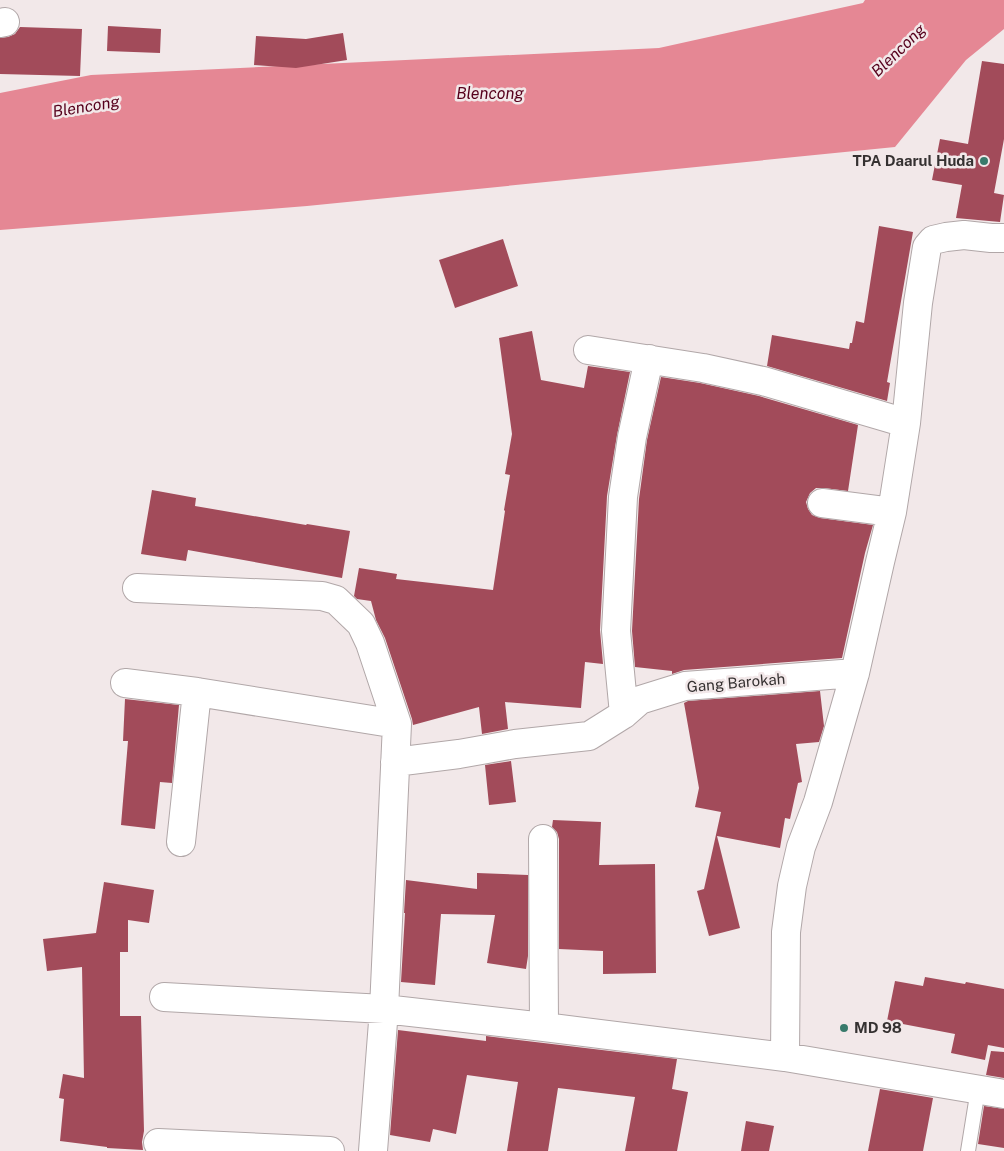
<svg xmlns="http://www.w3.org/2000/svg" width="1004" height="1151" font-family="'Public Sans',sans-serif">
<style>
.water{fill:#e58794}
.building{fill:#a24b5a}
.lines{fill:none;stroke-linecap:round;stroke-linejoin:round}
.lane-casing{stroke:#b1a7a8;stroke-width:16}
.street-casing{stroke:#b1a7a8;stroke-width:30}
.lane{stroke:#fff;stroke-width:14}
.street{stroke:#fff;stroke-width:28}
.poi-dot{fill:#387a6b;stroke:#f2e8e9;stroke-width:2}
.labels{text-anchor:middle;stroke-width:5;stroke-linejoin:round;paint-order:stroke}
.poi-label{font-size:15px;font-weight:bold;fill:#353131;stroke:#f2e8e9;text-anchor:end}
.street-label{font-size:15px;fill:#353131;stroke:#f2e8e9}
.water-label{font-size:16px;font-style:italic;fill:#56001c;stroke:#f2e8e9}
</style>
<rect width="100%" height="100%" fill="#f2e8e9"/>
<path class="water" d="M865,0H1004V29L966,60L895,147L307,206L0,230V93L91,75L659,48L863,3Z"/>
<path class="building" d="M108,26L161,29L160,53L107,51Z
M20,27L82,29L80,76L0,74V38L8,37L15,34Z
M343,33L347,60L296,68L254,65L256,36L306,39Z
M982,61L1004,64V139L994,193L1004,195L1000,222L956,218L962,185L932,180L940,139L968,144Z
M879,226L913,232L887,382L890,383L887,401L767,366L772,335L849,349L850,343H852L856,321L864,323Z
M503,239L518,286L455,308L439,260Z
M532,331L541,380L584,388L588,366L630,372L617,435L607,496L600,630L603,664L585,662L581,708L505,702L508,729L482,734L479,707L413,725L412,719L385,638L376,620L371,601L357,599L354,596L359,568L397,574L396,579L493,590L505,511L504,510L510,475L505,474L512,434L499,338Z
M661,377L700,383L759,396L858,425L848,491L824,488H816L810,493L806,502L808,509L812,515L820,518L873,525L865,553L842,658L684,670L672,674V671L635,667L632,631L639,499L647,440Z
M152,490L196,498L195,506L306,525L307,524L350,531L342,578L188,550L186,561L141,554Z
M820,691L824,726L819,742L796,744L802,782L798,783L790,819L785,818L780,848L717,836L740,928L709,936L697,891L704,889L721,812L695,807L699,788L684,703L688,701Z
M125,699L179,705L172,783L160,782L155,829L121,825L128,741H123Z
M511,761L516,802L489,805L485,765Z
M553,820L601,822L599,865L655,864L656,973L603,974V951L559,949V839L557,832L552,827Z
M477,873L528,875V956L526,969L487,963L495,915L441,914L435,985L401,982L405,913H404L406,880L477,889Z
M104,882L154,890L149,923L128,920V952H120V1016H141L144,1131L142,1142L143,1150L107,1148V1147L60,1141L64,1099L59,1098L63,1074L84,1078L82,967L47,971L43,939L96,933Z
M925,977L965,984L966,982L1004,989V1048L988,1045L985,1060L951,1053L955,1034L887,1021L895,981L923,986Z
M398,1030L486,1041V1036L677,1059L672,1089L688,1092L677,1151H625L635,1097L558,1088L548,1151H507L518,1082L467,1075L456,1134L433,1129L430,1142L390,1135Z
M991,1051L1004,1052V1078L986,1075Z
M880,1089L933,1098L923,1151H868Z
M984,1106L1004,1109V1148L978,1144Z
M746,1121L774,1126L769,1151H741Z"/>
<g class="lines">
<defs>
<path id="lane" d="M968,1151L978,1089"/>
<path id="street" d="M0,23L5,22
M588,350L703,368L763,381L906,423
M822,503L892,512
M137,588L322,596L336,600L361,624L370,643L397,724L384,1009L373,1151
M125,683L197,692L397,724
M624,714L616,631L623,497L632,437L649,359
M395,762L459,754L515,744L589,736L624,714L640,700L685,686L855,673
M543,839L544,1027
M181,842L197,692
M164,997L384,1009L544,1027L785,1057L1004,1094
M785,1057L786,932L792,886L801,847L818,802L855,673L880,562L892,512L906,423L918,303L927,247L933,240L946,237L964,235L991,238H1004
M158,1143L330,1151"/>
</defs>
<use href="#lane" class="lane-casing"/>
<use href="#street" class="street-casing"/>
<use href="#lane" class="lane"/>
<use href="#street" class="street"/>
</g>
<g class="poi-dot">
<circle cx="984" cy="161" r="5"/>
<circle cx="844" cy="1028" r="5"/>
</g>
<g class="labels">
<g class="poi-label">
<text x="974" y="166">TPA Daarul Huda</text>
<text x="854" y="1033" text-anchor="start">MD 98</text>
</g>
<g class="street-label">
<text transform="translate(736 683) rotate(-5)" y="5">Gang Barokah</text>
</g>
<g class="water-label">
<text transform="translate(898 50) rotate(-44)" y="6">Blencong</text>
<text x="490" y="99">Blencong</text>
<text transform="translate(86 106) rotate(-9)" y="6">Blencong</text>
</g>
</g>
</svg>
